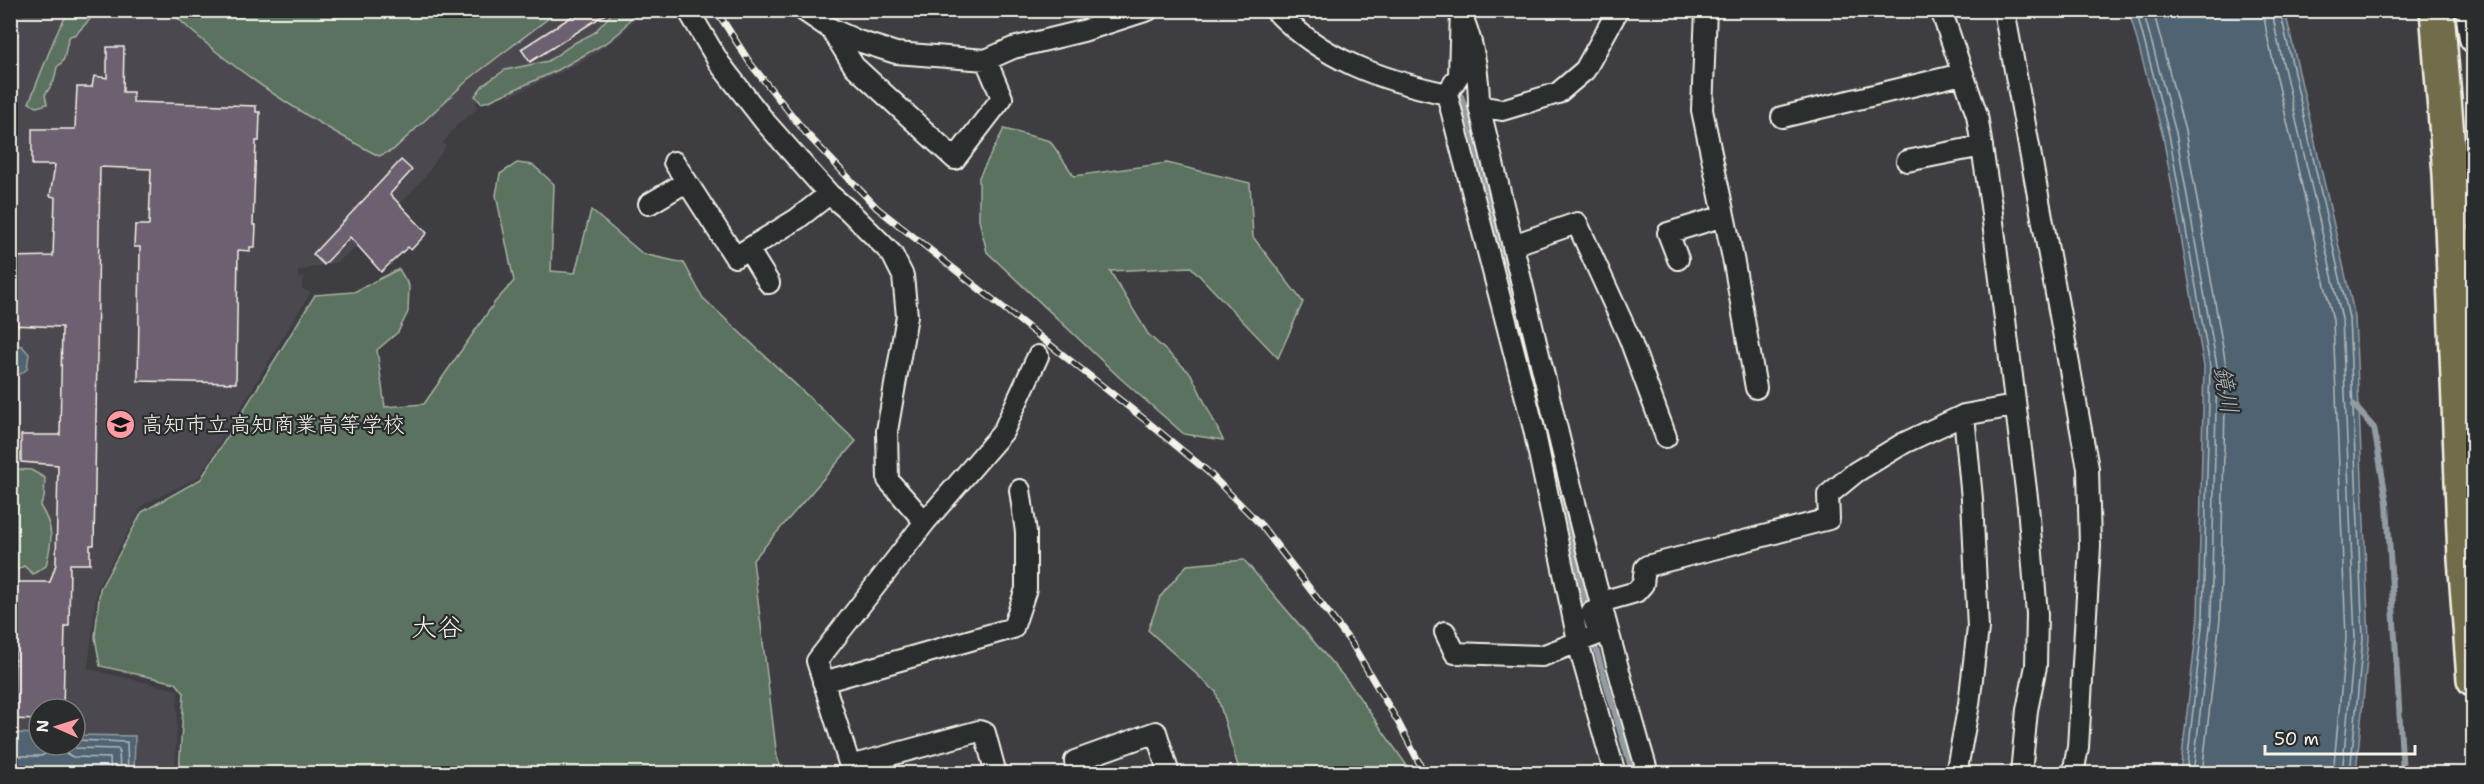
<svg xmlns="http://www.w3.org/2000/svg" width="2484" height="784" font-family="'Shantell Sans','Klee One',sans-serif">
<style>
.built{fill:#4c4850;fill-rule:evenodd}
.green{fill:#5a725e;stroke:#a7b2a3;stroke-width:1.5}
.water{fill:#506473;stroke:#929ca2;stroke-width:1.5}
.lines{fill:none;stroke-linecap:round;stroke-linejoin:round}
.shore{stroke:#b2b9b9;stroke-width:1.5}
.stream{stroke:#929ca2;stroke-width:6}
.building{fill:#6d6170;stroke:#f4f1e8;stroke-width:1.5}
.minor-casing{stroke:#f4f1e8;stroke-width:24}
.secondary-casing{stroke:#f4f1e8;stroke-width:33}
.trunk-casing{stroke:#f4f1e8;stroke-width:38}
.minor{stroke:#2a2d2e;stroke-width:20}
.secondary{stroke:#2a2d2e;stroke-width:28}
.trunk{stroke:#716d4b;stroke-width:33}
.rail-casing{stroke:#f4f1e8;stroke-width:7}
.rail{stroke:#2a2d2e;stroke-width:4.5;stroke-dasharray:14;stroke-linecap:butt}
.labels{text-anchor:middle;stroke-width:4.5;stroke-linejoin:round;paint-order:stroke}
.poi-label{font-size:22px;fill:#f4f1e8;stroke:#2a2d2e;text-anchor:start}
.water-label{font-size:24px;font-style:italic;fill:#b2b9b9;stroke:#2a2d2e}
.quarter-label{font-size:26px;fill:#f4f1e8;stroke:#2a2d2e}
</style>
<rect width="100%" height="100%" fill="#3e3d42"/>
<filter id="ink" filterUnits="userSpaceOnUse"><feTurbulence type="fractalNoise" baseFrequency=".0167" numOctaves="2"/><feDisplacementMap in="SourceGraphic" scale="12" xChannelSelector="R" yChannelSelector="G"/><feConvolveMatrix kernelMatrix="1 2 1 2 8 2 1 2 1" color-interpolation-filters="sRGB"/></filter>
<g filter="url(#ink)">
<path class="built" d="M66,10L641,11L620,36L582,62L509,97L506,92L475,102L478,108L458,124L443,143L446,146L424,178L370,237L337,262L298,271V279L304,277L302,288L310,293L199,477L143,505L97,588L88,669L178,690L175,773L11,774L10,33L27,11H57L65,14ZM39,709H75V745H39Z"/>
<path class="green" d="M69,11H94V15L76,34L70,36C63,48 69,59 57,67L54,81L45,95L47,104L37,107L29,103L57,32Z
M170,11H558L469,79L393,150L379,156C304,117 231,70 170,11Z
M614,11H636L621,31L609,41L558,70L489,101L481,103L475,96L483,85L505,70L548,61L576,42L594,33Z
M1004,129L1050,141L1074,176L1167,163L1250,183L1253,237L1303,302L1278,358L1191,267L1110,271L1148,334L1191,374L1223,440L1184,434L1120,378L987,252L979,220V177Z
M517,163L533,165L554,184L551,271L575,273L591,210L643,254L684,263L703,298L856,441L753,560L777,757L783,773H179L184,693L176,683L100,666L95,637L100,589L142,512L201,479L315,295L354,292L399,269L409,286L408,312L398,332L377,350L385,407L424,404L495,302L514,281L496,195L500,174Z
M11,469L31,470L45,478L44,498L40,506C55,529 52,541 46,566L33,574L24,566L15,571H11Z
M1244,560L1350,684L1412,773H1240L1216,692L1148,630L1160,597L1187,565Z"/>
<path class="water" d="M2129,11H2285L2355,317L2369,639L2356,773H2180L2198,617L2204,366L2163,136Z
M11,344L22,346L29,354L27,369L19,375H11Z
M11,733L39,734V745H75V735L135,736L134,773H11Z"/>
<g class="lines">
<path class="shore" d="M2136,10L2169,134L2210,366L2203,617L2186,774
M2143,10L2176,133L2217,366L2211,618L2193,774
M2153,10L2185,131L2226,365L2220,619L2202,774
M2263,10L2267,35L2333,320L2346,638L2333,774
M2272,10L2276,33L2342,319L2355,638L2342,774
M2280,10L2349,318L2363,639L2350,774
M75,740L127,742L128,774
M67,745L76,748L119,749L120,774
M10,756H41L57,748L73,757L110,758L111,774"/>
<path class="stream" d="M1461,96L1471,126L1530,357
M2354,405L2374,428L2387,503L2403,774
M1563,495L1587,611
M1593,639L1633,774"/>
</g>
<path class="building" d="M582,10H612L530,62L521,49Z
M107,47H124L123,92H133V102L256,106V112H260L259,141H256L253,225H256L255,247H250V251L238,250L236,383L138,381L140,247H134L135,225H149L151,169L100,167L94,545H90V564H70L69,626H65L63,709H39V720L11,719V702H14L15,637H10V582H50L56,564L58,465L21,462V435H60L62,327L10,325V257L53,256L55,197L50,196L55,165H32V129H75L77,87H92L94,76L107,78Z
M401,160L412,170L390,194L427,233L411,250L408,247L381,272L350,237L324,265L313,254Z"/>
<g class="lines">
<defs>
<path id="minor" d="M688,10L720,64L766,123L829,194L849,211L892,254L903,276L907,316L887,431L888,480L925,522L817,661L850,766L979,731L985,733L996,774
M803,10L831,29L858,41L896,53L986,60L1013,48L1083,31L1148,10
M1275,10C1322,60 1382,80 1447,94
M1461,10L1459,75L1447,94L1534,429L1580,650L1615,774
M1706,10L1702,110L1734,263L1756,388
M1941,10L1977,115L1991,206L2028,506L2037,614L2036,666L2027,710L2021,774
M2004,10L2088,468L2090,546L2078,747L2073,774
M1464,21C1475,50 1479,75 1479,106C1534,329 1583,553 1648,774
M831,29L854,66L955,159L1002,98L986,60
M1479,106L1502,110L1558,93L1585,70L1618,10
M1782,117L1962,74
M1907,161L1982,146
M674,162L735,257L797,219L829,194
M649,204L686,182
M1513,245L1577,223L1629,337L1666,437
M748,249L769,283
M1678,259L1668,233L1724,216
M925,522L1003,432L1038,356
M1601,602L1636,592L1643,584L1645,568L1647,566L1829,519L1828,495L1856,472L1904,443L1964,415L2014,406
M1445,632L1455,653L1542,656L1599,634L1592,612
M823,682L1013,628L1026,589V532L1020,490
M1077,774L1075,761L1156,732L1169,774
M1956,774L1969,704L1978,628L1972,499L1964,415"/>
<path id="secondary" d="M2470,10L2474,38"/>
<path id="trunk" d="M2437,10L2450,174L2465,558L2474,679"/>
</defs>
<use href="#minor" class="minor-casing"/>
<use href="#secondary" class="secondary-casing"/>
<use href="#trunk" class="trunk-casing"/>
<use href="#minor" class="minor"/>
<use href="#secondary" class="secondary"/>
<use href="#trunk" class="trunk"/>
<defs>
<path id="rail" d="M716,10L750,63L806,133L877,208L1144,419L1207,471L1261,525L1352,644L1398,722L1425,774"/>
</defs>
<use href="#rail" class="rail-casing"/>
<use href="#rail" class="rail"/>
</g>
</g>
<defs>
<symbol id="school-disc" viewBox="-11 -11 22 22"><circle r="9.5" fill="#ff9aa2" stroke="#2a2d2e"/><path d="M0-5L7-2L0 1L-7-2ZM-4 1L0 2.5L4 1V4Q0 6-4 4Z" fill="#111"/></symbol>
</defs>
<g fill-rule="evenodd">
<use href="#school-disc" x="104" y="408" width="33" height="33"/>
</g>
<g class="labels">
<g class="poi-label">
<text x="141" y="432">高知市立高知商業高等学校</text>
</g>
<g class="water-label">
<text transform="translate(2226 390) rotate(80)" y="8">鏡川</text>
</g>
<g class="quarter-label">
<text x="437" y="636">大谷</text>
</g>
</g>
<rect width="2484" height="784" fill="none" stroke="#2a2d2e" stroke-width="36"/>
<rect x="18" y="18" width="2448" height="748" fill="none" stroke="#f4f1e8" stroke-width="2" filter="url(#ink)"/>
<g transform="translate(57 727) rotate(273)"><circle r="28" fill="#2a2d2e" stroke="#7b7b78" stroke-width="1.5"/>
<path d="M0-4.5L10 22L0 15L-10 22Z" fill="#ff9aa2"/>
<text y="-9" font-size="16" font-weight="bold" text-anchor="middle" fill="#f4f1e8">N</text>
</g>
<path d="M2265 745v9h150v-9" fill="none" stroke="#f4f1e8" stroke-width="3"/>
<text x="2274" y="745" font-size="18" fill="#f4f1e8" stroke="#2a2d2e" stroke-width="4.5" paint-order="stroke">50 m</text>
</svg>
